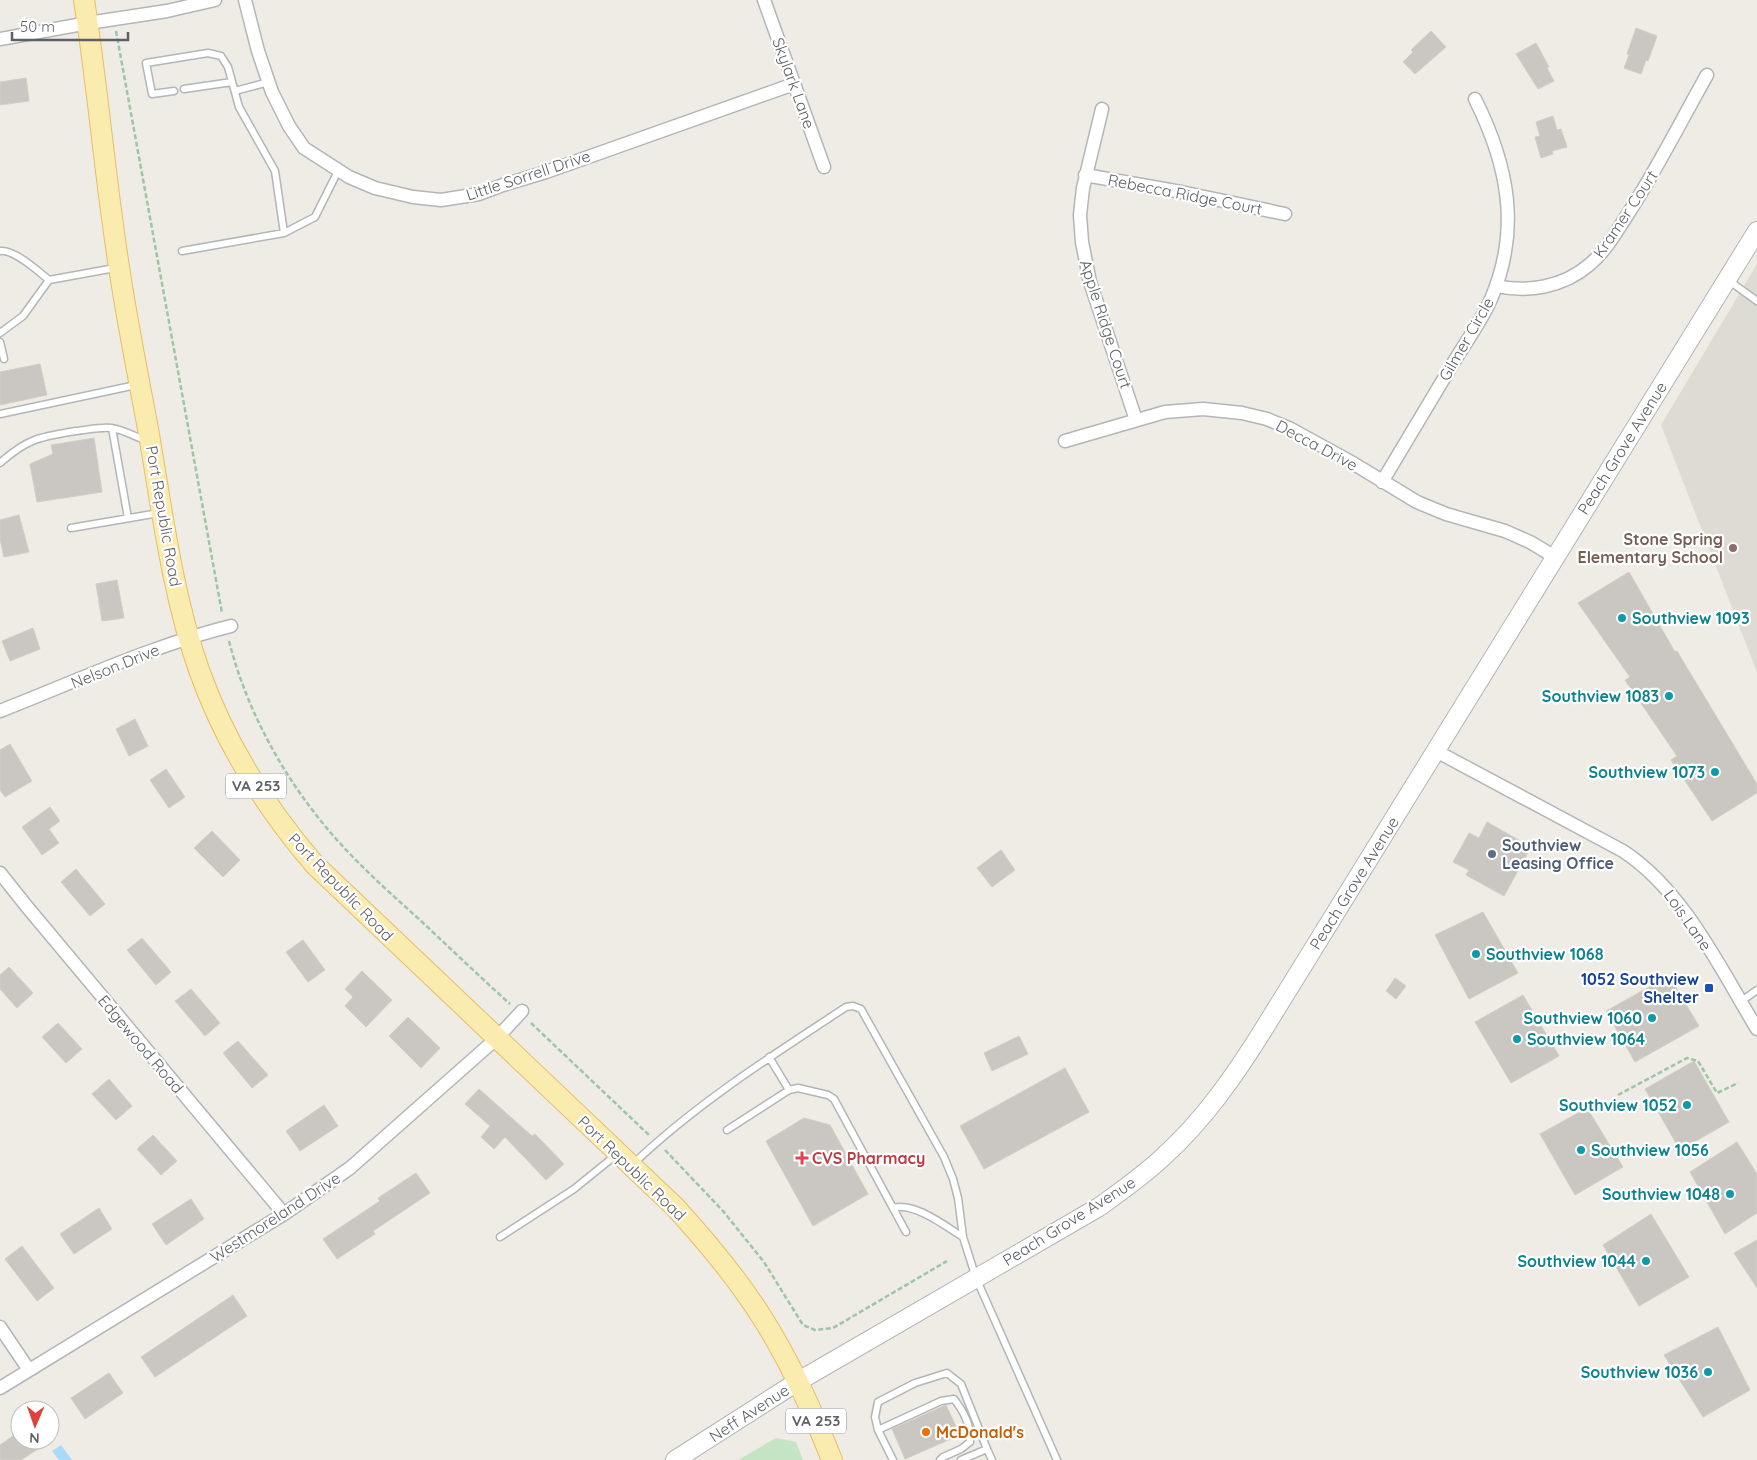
<svg xmlns="http://www.w3.org/2000/svg" width="1757" height="1460" font-family="Quicksand,sans-serif">
<style>
.education{fill:#dedbd3}
.green{fill:#c5e4c3}
.water{fill:#aadaf9}
.building{fill:#cac7c2;stroke:#d3cdc4}
.lines{fill:none;stroke-linecap:round;stroke-linejoin:round}
.service-casing{stroke:#b2b6b9;stroke-width:9}
.minor-casing{stroke:#b2b6b9;stroke-width:15}
.secondary-casing{stroke:#b2b5b9;stroke-width:20}
.primary-casing{stroke:#e8be64;stroke-width:22}
.path{stroke:#9dc5a7;stroke-width:2.5;stroke-dasharray:5 2.5;stroke-linecap:butt}
.service{stroke:#fff;stroke-width:6}
.minor{stroke:#fff;stroke-width:12}
.secondary{stroke:#fff;stroke-width:18}
.primary{stroke:#faebaf;stroke-width:20}
.education-dot{fill:#8d6e63;stroke:#fff;stroke-width:2}
.culture-dot{fill:#0f9aa8;stroke:#fff;stroke-width:2}
.service-dot{fill:#5c6f8a;stroke:#fff;stroke-width:2}
.transit-dot{fill:#1a4fb4;stroke:#fff;stroke-width:2}
.health-dot{fill:#e0444e;stroke:#fff;stroke-width:2}
.food-dot{fill:#e8710a;stroke:#fff;stroke-width:2}
.labels{text-anchor:middle;stroke-width:4.5;stroke-linejoin:round;paint-order:stroke}
.shield{fill:#fff;stroke:#8e9093;stroke-width:1}
.shield-label{font-size:15px;font-weight:bold;fill:#5d6165}
.street-label{font-size:16px;fill:#5d6165;stroke:#fff}
.education-label{font-size:16px;font-weight:bold;fill:#785e54;stroke:#fff;text-anchor:end}
.culture-label{font-size:16px;font-weight:bold;fill:#0d838f;stroke:#fff;text-anchor:end}
.service-label{font-size:16px;font-weight:bold;fill:#4e5e75;stroke:#fff;text-anchor:start}
.transit-label{font-size:16px;font-weight:bold;fill:#164399;stroke:#fff;text-anchor:end}
.health-label{font-size:16px;font-weight:bold;fill:#be3a42;stroke:#fff;text-anchor:start}
.food-label{font-size:16px;font-weight:bold;fill:#c56008;stroke:#fff;text-anchor:start}
</style>
<rect width="100%" height="100%" fill="#eeece5"/>
<path class="education" d="M1757,264V672L1661,425Z"/>
<path class="green" d="M776,1438L796,1442L803,1460H738Z"/>
<path class="water" d="M61,1445L72,1460H59L52,1451Z"/>
<path class="building" d="M1636,28L1657,36L1648,61L1646,60L1641,74L1624,68L1629,55L1627,54Z
M1431,31L1446,47L1415,74L1403,62L1413,52L1411,50Z
M1536,43L1549,67L1547,68L1554,81L1538,89L1516,54Z
M26,78L29,101L0,105V82Z
M1553,116L1557,130L1561,129L1567,147L1552,151L1553,154L1541,158L1535,137L1540,136L1536,122Z
M40,364L47,395L0,405V372Z
M94,438L102,492L37,502L30,464L53,454L51,445Z
M19,515L29,552L4,557L0,539V520Z
M1629,572L1675,652L1677,651L1757,784V793L1712,821L1671,760L1677,756L1625,680L1630,677L1578,603Z
M117,580L124,618L102,621L96,584Z
M33,628L40,649L10,661L2,641Z
M135,719L148,746L129,756L116,729Z
M10,744L32,781L5,797L0,790V750Z
M166,769L185,797L169,808L150,780Z
M50,807L60,821L49,829L59,843L42,855L22,827Z
M1487,822L1531,847L1504,896L1466,875L1469,870L1453,862L1469,833L1479,838Z
M212,831L240,860L223,877L194,848Z
M1001,850L1015,870L992,887L977,868Z
M76,869L105,904L90,916L61,882Z
M1483,912L1518,973L1469,999L1435,935Z
M142,938L171,972L156,985L127,950Z
M303,940L325,970L308,982L286,952Z
M9,967L33,993L17,1008L0,989V975Z
M362,971L392,1000L366,1027L345,1006L353,997L345,989Z
M1669,976L1699,1026L1635,1062L1606,1011Z
M1395,978L1406,986L1396,999L1386,991Z
M191,989L220,1023L205,1036L175,1001Z
M1523,995L1559,1056L1511,1083L1475,1022Z
M408,1017L440,1048L421,1068L389,1036Z
M58,1023L82,1049L66,1063L42,1037Z
M1019,1036L1028,1054L992,1071L984,1053Z
M238,1041L268,1075L252,1088L223,1053Z
M1694,1061L1729,1122L1680,1150L1645,1089Z
M1065,1068L1089,1112L984,1169L960,1126Z
M109,1079L132,1106L116,1120L92,1094Z
M479,1089L532,1136L535,1134L564,1164L546,1180L505,1137L494,1149L481,1137L490,1126L465,1104Z
M324,1105L338,1126L300,1151L286,1131Z
M1587,1108L1623,1167L1575,1195L1540,1134Z
M804,1118L830,1125L868,1194L813,1226L766,1141Z
M153,1135L177,1161L161,1175L137,1149Z
M1737,1142L1757,1174V1213L1725,1234L1690,1172Z
M416,1173L430,1193L373,1231L375,1234L337,1259L323,1239L380,1201L378,1198Z
M191,1199L204,1219L166,1245L152,1224Z
M99,1208L112,1229L74,1254L60,1234Z
M1651,1214L1689,1277L1639,1306L1603,1245Z
M1757,1240V1288L1734,1253Z
M22,1246L54,1288L37,1301L5,1259Z
M233,1295L247,1316L155,1377L141,1357Z
M1718,1327L1750,1390L1703,1417L1664,1355Z
M109,1373L123,1393L85,1419L71,1398Z
M946,1405L960,1435L905,1459L892,1429Z
M20,1431V1440H52L21,1460H0V1445Z"/>
<g class="lines">
<defs>
<path id="service" d="M184,89L232,82
M174,91L152,94L146,63L208,53L221,56L228,67L239,107L275,171L284,233
M235,91L269,82
M0,251C14,249 38,271 49,280
M182,251L284,233L315,217L338,171
M1728,280L1757,301
M0,333L23,316L49,280L115,268
M0,342L4,359
M0,414L136,385
M112,428L128,518
M0,463C28,438 40,437 76,431C87,430 99,427 111,428C122,429 136,437 147,441
M71,528L159,513
M1740,1002L1757,990
M769,1057L789,1090
M727,1130L789,1090L798,1088L828,1095L834,1099L906,1232
M633,1164C697,1103 773,1055 846,1007L853,1006L861,1009L944,1157L953,1179L958,1198L963,1237L976,1278L1057,1460
M893,1208C915,1202 945,1226 963,1237
M500,1237L574,1189L616,1155
M878,1430L941,1401L954,1399C964,1412 971,1425 970,1442L961,1449L943,1457L940,1460
M987,1449L992,1460
M893,1460L878,1430L875,1417L878,1402L915,1383L947,1373L961,1384L987,1449L961,1460"/>
<path id="minor" d="M245,0L258,51L272,92L289,126L304,148L349,177L375,188L413,197L441,200L479,194L503,185L546,172L794,84
M764,0L824,167
M0,39L88,23L167,11L215,0
M1102,109L1083,188L1080,215L1082,242L1090,282L1136,420
M1085,175L1181,192L1285,214
M1496,286C1528,293 1563,287 1589,265C1606,251 1616,232 1628,214C1657,169 1681,121 1707,75
M1065,441L1165,412L1203,409L1242,413L1267,419L1291,429L1351,462L1417,502L1446,514L1505,531L1530,542L1555,557
M1382,482C1405,443 1429,404 1452,365C1465,343 1481,322 1491,299C1521,229 1508,165 1475,99
M0,711C77,681 151,646 231,626
M1436,751L1623,851C1684,891 1720,968 1757,1029
M0,873L28,908L284,1214
M0,1327L29,1370
M0,1388L284,1214L350,1168L497,1038L522,1011"/>
<path id="secondary" d="M675,1460L797,1382L1099,1207C1121,1191 1143,1176 1163,1157C1204,1120 1236,1074 1265,1027L1757,231"/>
<path id="primary" d="M84,0C98,89 105,178 119,267C127,321 138,375 148,429C162,509 172,593 199,670C225,743 265,807 315,865L675,1207C707,1242 738,1279 763,1319C791,1363 813,1412 832,1460"/>
</defs>
<use href="#service" class="service-casing"/>
<use href="#minor" class="minor-casing"/>
<use href="#secondary" class="secondary-casing"/>
<use href="#primary" class="primary-casing"/>
<path class="path" d="M116,31L222,613
M229,641C249,720 295,798 352,856C374,879 398,900 421,921C451,949 480,977 510,1004
M531,1023L650,1136
M1618,1095L1687,1058L1698,1061L1717,1093L1738,1083
M665,1150L723,1211L764,1262L803,1325L815,1330L833,1328L947,1261"/>
<use href="#service" class="service"/>
<use href="#minor" class="minor"/>
<use href="#secondary" class="secondary"/>
<use href="#primary" class="primary"/>
</g>
<circle class="education-dot" cx="1733" cy="548" r="5"/>
<g class="culture-dot">
<circle cx="1622" cy="618" r="5"/>
<circle cx="1669" cy="696" r="5"/>
<circle cx="1715" cy="772" r="5"/>
<circle cx="1476" cy="954" r="5"/>
<circle cx="1652" cy="1018" r="5"/>
<circle cx="1517" cy="1039" r="5"/>
<circle cx="1687" cy="1105" r="5"/>
<circle cx="1581" cy="1150" r="5"/>
<circle cx="1730" cy="1194" r="5"/>
<circle cx="1646" cy="1261" r="5"/>
<circle cx="1708" cy="1372" r="5"/>
</g>
<circle class="service-dot" cx="1492" cy="854" r="5"/>
<rect class="transit-dot" x="1704" y="983" width="10" height="10" rx="2.5"/>
<path class="health-dot" d="M799.5 1150.5h5v5h5v5h-5v5h-5v-5h-5v-5h5z"/>
<circle class="food-dot" cx="926" cy="1432" r="5"/>
<g class="labels">
<g class="shield">
<rect x="226" y="773.5" width="60" height="25" rx="4"/>
<rect x="786" y="1408.5" width="60" height="25" rx="4"/>
</g>
<g class="shield-label">
<text x="256" y="791">VA 253</text>
<text x="816" y="1426">VA 253</text>
</g>
<g class="street-label">
<text transform="translate(794 83) rotate(70)" y="6">Skylark Lane</text>
<text transform="translate(528 175) rotate(-18)" y="6">Little Sorrell Drive</text>
<text transform="translate(1185 194) rotate(11)" y="6">Rebecca Ridge Court</text>
<text transform="translate(1625 214) rotate(-56)" y="6">Kramer Court</text>
<text transform="translate(1106 324) rotate(72)" y="6">Apple Ridge Court</text>
<text transform="translate(1466 339) rotate(-60)" y="6">Gilmer Circle</text>
<text transform="translate(1317 445) rotate(28)" y="6">Decca Drive</text>
<text transform="translate(1622 448) rotate(-58)" y="6">Peach Grove Avenue</text>
<text transform="translate(164 516) rotate(80)" y="6">Port Republic Road</text>
<text transform="translate(115 666) rotate(-22)" y="6">Nelson Drive</text>
<text transform="translate(1354 883) rotate(-58)" y="6">Peach Grove Avenue</text>
<text transform="translate(341 887) rotate(46)" y="6">Port Republic Road</text>
<text transform="translate(1688 920) rotate(55)" y="6">Lois Lane</text>
<text transform="translate(141 1044) rotate(50)" y="6">Edgewood Road</text>
<text transform="translate(632 1168) rotate(44)" y="6">Port Republic Road</text>
<text transform="translate(275 1217) rotate(-33)" y="6">Westmoreland Drive</text>
<text transform="translate(1069 1221) rotate(-32)" y="6">Peach Grove Avenue</text>
<text transform="translate(749 1413) rotate(-33)" y="6">Neff Avenue</text>
</g>
<g class="education-label">
<text x="1723" y="545">Stone Spring<tspan x="1723" dy="18">Elementary School</tspan></text>
</g>
<g class="culture-label">
<text x="1632" y="624" text-anchor="start">Southview 1093</text>
<text x="1659" y="702">Southview 1083</text>
<text x="1705" y="778">Southview 1073</text>
<text x="1486" y="960" text-anchor="start">Southview 1068</text>
<text x="1642" y="1024">Southview 1060</text>
<text x="1527" y="1045" text-anchor="start">Southview 1064</text>
<text x="1677" y="1111">Southview 1052</text>
<text x="1591" y="1156" text-anchor="start">Southview 1056</text>
<text x="1720" y="1200">Southview 1048</text>
<text x="1636" y="1267">Southview 1044</text>
<text x="1698" y="1378">Southview 1036</text>
</g>
<g class="service-label">
<text x="1502" y="851">Southview<tspan x="1502" dy="18">Leasing Office</tspan></text>
</g>
<g class="transit-label">
<text x="1699" y="985">1052 Southview<tspan x="1699" dy="18">Shelter</tspan></text>
</g>
<g class="health-label">
<text x="812" y="1164">CVS Pharmacy</text>
</g>
<g class="food-label">
<text x="936" y="1438">McDonald's</text>
</g>
</g>
<g transform="translate(35 1425) rotate(182)"><circle r="24" fill="#ffffff" stroke="#bec0c1"/>
<path d="M0-4L9 19L0 12L-9 19Z" fill="#de423c"/>
<text y="-8" font-size="14" font-weight="bold" text-anchor="middle" fill="#5d6165">N</text>
</g>
<path d="M12 32v8h116v-8" fill="none" stroke="#5d6165" stroke-width="2.5"/>
<text x="20" y="32" font-size="15" fill="#5d6165" stroke="#ffffff" stroke-width="4" paint-order="stroke">50 m</text>
</svg>
